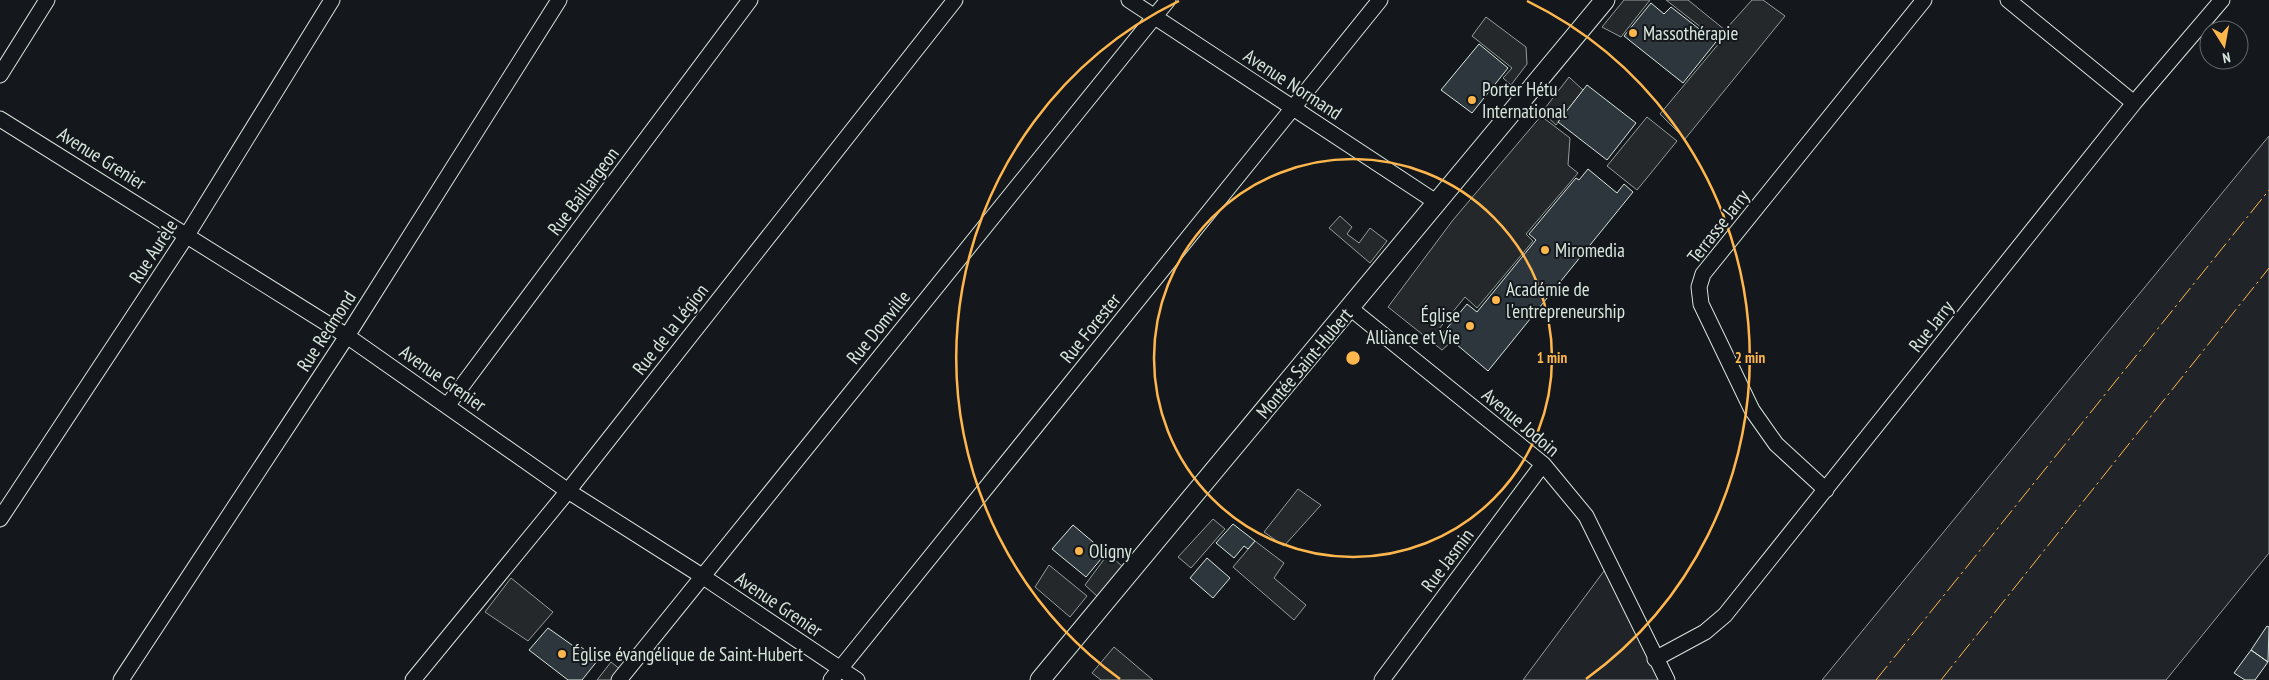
<svg xmlns="http://www.w3.org/2000/svg" width="2269" height="680" font-family="'PT Sans Narrow',sans-serif">
<style>
.green{fill:#202428;stroke:#939e99}
.parking{fill:#24282b;stroke:#939e99}
.building{fill:#2c363c;stroke:#d8e6dc}
.lines{fill:none;stroke-linecap:round;stroke-linejoin:round}
.minor-casing{stroke:#d8e6dc;stroke-width:17}
.tertiary-casing{stroke:#d8e6dc;stroke-width:21}
.minor{stroke:#14181c;stroke-width:15}
.tertiary{stroke:#14181c;stroke-width:19}
.power{stroke:#ffb74d;stroke-width:1;stroke-dasharray:18 4 2.5 4;stroke-linecap:butt}
.ring{fill:none;stroke:#ffb74d;stroke-width:2.5}
.poi-dot{fill:#ffb74d;stroke:#14181c;stroke-width:2}
.labels{text-anchor:middle;stroke-width:4;stroke-linejoin:round;paint-order:stroke}
.poi-label{font-size:19px;fill:#d8e6dc;stroke:#14181c;text-anchor:start}
.street-label{font-size:19px;fill:#d8e6dc;stroke:#14181c}
.centre{fill:#ffb74d;stroke:#14181c;stroke-width:2.5}
.ring-label{font-size:15px;text-anchor:middle;font-weight:bold;fill:#ffb74d;stroke:#14181c;stroke-width:4;stroke-linejoin:round;paint-order:stroke}
</style>
<rect width="100%" height="100%" fill="#14181c"/>
<path class="green" d="M2269,136V553L2166,680H1822Z
M1607,567L1663,680H1523Z"/>
<path class="parking" d="M1624,0H1650L1621,37L1602,27Z
M1666,0H1688L1725,30L1752,0H1763L1785,16L1685,139L1660,114L1720,42Z
M1486,17L1526,47L1527,64L1511,85L1503,78L1512,68L1472,36Z
M1569,77L1583,90L1556,125L1542,112Z
M1541,116L1570,138L1568,165L1578,173L1526,234L1533,241L1477,308L1465,297L1438,330L1450,343L1442,350L1388,307L1453,220Z
M1647,117L1677,141L1637,190L1607,166Z
M1340,216L1352,227L1347,234L1359,243L1370,228L1387,241L1370,263L1329,228Z
M1298,489L1321,505L1284,546L1264,532Z
M1213,519L1225,529L1191,568L1178,557Z
M1255,541L1284,563L1274,578L1306,605L1294,620L1233,567Z
M1108,554L1122,566L1098,597L1085,585Z
M1049,565L1087,596L1070,617L1035,587Z
M511,578L553,612L528,641L485,612Z
M1114,647L1153,680H1101L1092,673Z
M611,662L621,670L613,680H597Z"/>
<path class="building" d="M1651,3L1664,14L1671,7L1716,42L1683,83L1624,36Z
M1479,44L1508,68L1472,113L1441,90Z
M1587,85L1636,123L1607,160L1558,122Z
M1588,169L1617,193L1624,184L1633,192L1488,371L1443,333L1467,304L1477,312L1536,240L1529,234L1576,178L1579,180Z
M1233,524L1255,541L1248,549L1244,546L1234,558L1216,543Z
M1073,525L1106,553L1086,577L1052,549Z
M1207,558L1230,578L1213,598L1190,578Z
M2267,626L2269,627L2268,662L2251,650Z
M548,628L579,650L581,647L598,660L582,680H568L529,650Z
M2251,650L2268,662L2255,680H2245L2234,673Z"/>
<g class="lines">
<defs>
<path id="minor" d="M1129,0L1436,202
M2008,0L2134,103
M0,75L47,0
M0,119L347,336L568,491L702,576L857,680
M1350,308L1543,464L1586,516L1667,680
M447,406L750,0
M1826,490L1776,444L1752,410L1701,304L1699,287L1703,274L1924,0
M0,519L187,235L332,0
M1655,659L1705,632L1725,615L2134,103L2222,0
M121,680L347,336L559,0
M413,680L568,491L955,0
M619,680L1168,0
M831,680L1380,0
M1382,680L1543,464"/>
<path id="tertiary" d="M1040,680L1605,0"/>
</defs>
<use href="#minor" class="minor-casing"/>
<use href="#tertiary" class="tertiary-casing"/>
<use href="#minor" class="minor"/>
<use href="#tertiary" class="tertiary"/>
<path class="power" d="M1876,680L2269,190
M1941,680L2269,268"/>
</g>
<g class="ring">
<circle cx="1353" cy="358" r="199"/>
<path d="M1120 679A397 397 0 0 1 1179 1M1527 1A397 397 0 0 1 1586 679"/>
</g>
<g class="poi-dot">
<circle cx="1633" cy="33" r="5"/>
<circle cx="1472" cy="100" r="5"/>
<circle cx="1545" cy="250" r="5"/>
<circle cx="1496" cy="300" r="5"/>
<circle cx="1470" cy="326" r="5"/>
<circle cx="1079" cy="551" r="5"/>
<circle cx="562" cy="654" r="5"/>
</g>
<g class="labels">
<g class="poi-label">
<text x="1643" y="40">Massothérapie</text>
<text x="1482" y="96">Porter Hétu<tspan x="1482" dy="22">International</tspan></text>
<text x="1555" y="257">Miromedia</text>
<text x="1506" y="296">Académie de<tspan x="1506" dy="22">l'entrepreneurship</tspan></text>
<text x="1460" y="322" text-anchor="end">Église<tspan x="1460" dy="22">Alliance et Vie</tspan></text>
<text x="1089" y="558">Oligny</text>
<text x="572" y="661">Église évangélique de Saint-Hubert</text>
</g>
<g class="street-label">
<text transform="translate(1293 84) rotate(33)" y="7">Avenue Normand</text>
<text transform="translate(102 158) rotate(32)" y="7">Avenue Grenier</text>
<text transform="translate(583 191) rotate(-53)" y="7">Rue Baillargeon</text>
<text transform="translate(1718 226) rotate(-52)" y="7">Terrasse Jarry</text>
<text transform="translate(153 251) rotate(-57)" y="7">Rue Aurèle</text>
<text transform="translate(1931 326) rotate(-52)" y="7">Rue Jarry</text>
<text transform="translate(878 327) rotate(-51)" y="7">Rue Domville</text>
<text transform="translate(1090 328) rotate(-51)" y="7">Rue Forester</text>
<text transform="translate(670 329) rotate(-52)" y="7">Rue de la Légion</text>
<text transform="translate(326 331) rotate(-57)" y="7">Rue Redmond</text>
<text transform="translate(1304 363) rotate(-50)" y="7">Montée Saint-Hubert</text>
<text transform="translate(443 378) rotate(35)" y="7">Avenue Grenier</text>
<text transform="translate(1521 422) rotate(40)" y="7">Avenue Jodoin</text>
<text transform="translate(1447 560) rotate(-53)" y="7">Rue Jasmin</text>
<text transform="translate(779 604) rotate(34)" y="7">Avenue Grenier</text>
</g>
</g>
<circle cx="1353" cy="358" r="8" class="centre"/>
<g class="ring-label">
<text x="1552" y="363">1 min</text>
<text x="1750" y="363">2 min</text>
</g>
<g transform="translate(2224 45) rotate(169)"><circle r="24" fill="#14181c" stroke="#626a69"/>
<path d="M0-4L9 19L0 12L-9 19Z" fill="#ffb74d"/>
<text y="-8" font-size="14" font-weight="bold" text-anchor="middle" fill="#d8e6dc">N</text>
</g>
</svg>
